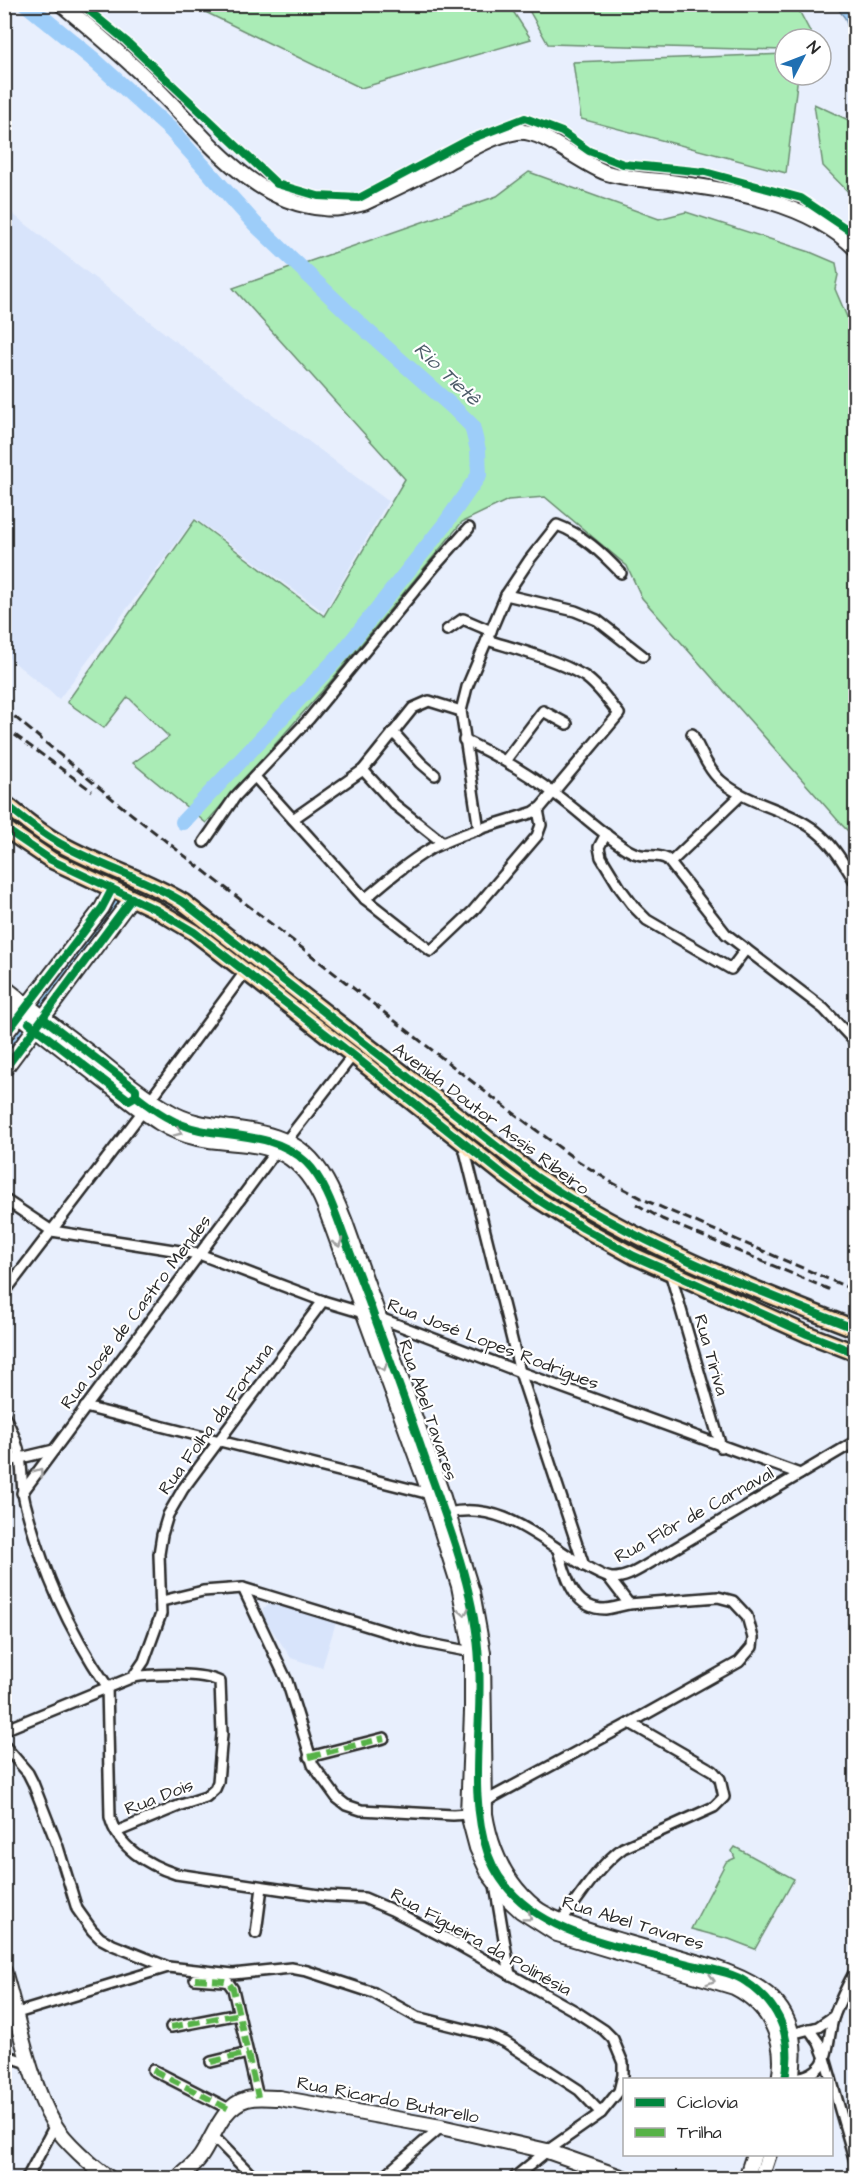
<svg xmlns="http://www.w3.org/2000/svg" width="860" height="2183" viewBox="0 0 860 2183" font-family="'Architects Daughter',sans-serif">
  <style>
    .built { fill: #d8e4fb }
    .green { fill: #aaecb6; stroke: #6a8c70; stroke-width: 1.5 }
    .water { fill: #9dcdf9; stroke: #6f8ca7; stroke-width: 1.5 }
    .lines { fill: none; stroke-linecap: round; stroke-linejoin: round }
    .river { stroke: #9dcdf9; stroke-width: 16 }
    .street-casing { stroke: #2b2b2b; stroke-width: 14 }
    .secondary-casing { stroke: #2b2b2b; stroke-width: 18 }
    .primary-casing { stroke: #2b2b2b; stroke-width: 20 }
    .street { stroke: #fff; stroke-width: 9 }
    .secondary { stroke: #fff; stroke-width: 14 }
    .primary { stroke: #fedbac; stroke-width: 15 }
    .rail { stroke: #2b2b2b; stroke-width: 3; stroke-dasharray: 9 4.5; stroke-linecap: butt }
    .quiet { stroke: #56b246; stroke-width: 6; stroke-dasharray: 12 6; stroke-linecap: butt }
    .cycleway-casing { stroke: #fff; stroke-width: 11 }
    .cycleway { stroke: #00873e; stroke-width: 8 }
    .oneway { stroke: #a0a0a0 }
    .labels { text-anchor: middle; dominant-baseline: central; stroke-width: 4.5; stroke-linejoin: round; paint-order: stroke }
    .street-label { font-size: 18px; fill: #2b2b2b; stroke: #fff }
    .water-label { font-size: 20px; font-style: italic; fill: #4d5c69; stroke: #fff }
  </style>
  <rect width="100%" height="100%" fill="#e8effd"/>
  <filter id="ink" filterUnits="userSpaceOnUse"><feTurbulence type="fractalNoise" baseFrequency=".0167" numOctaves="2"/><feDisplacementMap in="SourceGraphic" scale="12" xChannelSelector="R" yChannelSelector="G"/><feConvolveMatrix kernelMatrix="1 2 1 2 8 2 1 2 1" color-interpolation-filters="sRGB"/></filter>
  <g filter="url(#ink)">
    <!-- built -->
    <g class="built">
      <path d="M4,207l167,131 217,163 -64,111 -129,-94 -136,181 -54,-44z"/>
      <path d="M271,1603l65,19 -14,46 -31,-10 -27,-40 -1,-9z"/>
    </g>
    <!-- green -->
    <g class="green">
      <path d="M191,5h318l22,34 -170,49z"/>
      <path d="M526,5h270l18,34h-29v11l-237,-6z"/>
      <path d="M785,54v21h13l-12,98 -205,-54 -8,-57z"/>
      <path d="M814,104l41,19v76l-32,-33z"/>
      <path d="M529,172l130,47 27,-7 124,40 26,11 2,12 -3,14 21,49 -1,500 -13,-13 -200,-227 -15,-32 -82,-69 -37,3 -46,22 -132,160 -124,141 -73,-60 36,-26 -41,-40 -24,31 -37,-26 128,-182 129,96 81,-137 -172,-191 264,-92z"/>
      <path d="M735,1847l59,32 -39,70 -26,-10 -38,-10 35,-67 9,-4 -3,-7z"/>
    </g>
    <!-- water -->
    <path class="water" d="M835,5h20v44l-10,-31z"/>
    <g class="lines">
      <!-- river -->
      <g class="river">
        <path d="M26,4l67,55 78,71 84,94 110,105 90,80 17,17 6,24 1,25 -34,49 -102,128 -160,170"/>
        <path d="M4,1056l111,-148"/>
      </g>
      <!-- street casing -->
      <g class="street-casing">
        <g id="street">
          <path d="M506,595l69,16 22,9 46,36"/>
          <path d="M447,630l16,-11 28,12"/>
          <path d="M393,732l28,31 14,12"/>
          <path d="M692,734c8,15 16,36 29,47 28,24 67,28 95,50 18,14 28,33 40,52"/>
          <path d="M464,740c32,15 63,33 91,54 25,18 47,40 73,56 17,10 27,2 39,9l59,75 98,75 32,34"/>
          <path d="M505,761l38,-50 24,13"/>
          <path d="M363,770l31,34 49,39"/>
          <path d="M255,777l110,122 66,52 42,-40 64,-75 4,-11 -3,-15"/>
          <path d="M293,819l70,-49 50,-62 16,-7 32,10"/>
          <path d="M479,830l-18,-119 6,-24 39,-92 24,-36 27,-34c25,9 46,29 64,48"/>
          <path d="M606,834l-7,13 2,10 19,31 15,20 12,12 84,49 15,-20"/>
          <path d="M204,842l31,-45 74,-78 126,-153 34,-38"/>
          <path d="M671,862l70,-67"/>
          <path d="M365,899c21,-18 43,-37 67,-51 32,-16 68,-25 102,-36l7,-5 78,-93c-10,-12 -21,-29 -35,-38 -29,-17 -65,-26 -97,-36"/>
          <path d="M151,1099l94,-127"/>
          <path d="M287,1140l66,-85"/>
          <path d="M463,1143l57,229 64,194"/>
          <path d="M4,1199l48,32 147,23 124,47 57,17 140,54 280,102"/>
          <path d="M670,1272l51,175"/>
          <path d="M4,1293l139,-182"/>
          <path d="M85,1407l345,87"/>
          <path d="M4,1415c7,13 14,28 16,43 3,15 1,30 5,45 18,69 42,124 82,183"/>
          <path d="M4,1462l50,-12"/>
          <path d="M22,1493l254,-342"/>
          <path d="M448,1513c52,-12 89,24 130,49 9,5 22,14 33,16 12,1 24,-6 34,-12l211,-125"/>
          <path d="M558,1550c8,25 14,59 47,59 8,-1 16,-3 24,-5"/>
          <path d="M243,1588l44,93 26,84 24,33 9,7 15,5 92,5 15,-1 25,-17 137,-74 109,-61 13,-15 1,-9 -6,-22 -14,-15 -15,-4 -89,7 -20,-26"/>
          <path d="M162,1601l41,-10 40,-3 177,54 52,10"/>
          <path d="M107,1686l3,131c7,30 38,48 66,57l150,22 38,2 28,12 63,33 120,68 29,19 9,9 10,24v12l-4,16 -18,22 -54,38 -33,27"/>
          <path d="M4,1730l129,-53 11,-16 17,-47 -2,-60 3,-19 6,-20 15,-26 140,-188"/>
          <path d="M4,1745l24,28 5,10 25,64 19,62 15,21 8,8 13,7 55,22 65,7 58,-6 16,3 67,22 43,24 72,18 16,7 74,48 22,23"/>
          <path d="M309,1757l75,-19"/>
          <path d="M116,1832l65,-27 25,-8 9,-8 3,-7 4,-48 -2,-52c-17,-10 -67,-8 -87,-5"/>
          <path d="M495,1885l15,90"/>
          <path d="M561,1921c20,-25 36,-54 62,-73l91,-41 10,-10 -4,-18 -7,-8 -83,-48"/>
          <path d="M256,1933l6,-46"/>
          <path d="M195,1979l29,2 4,1 5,7 25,108"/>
          <path d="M17,2013l151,-46"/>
          <path d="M171,2027l68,-13"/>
          <path d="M809,2029l10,14 6,15 31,107"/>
          <path d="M787,2035l31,-8 16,-11"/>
          <path d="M4,2055l27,9"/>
          <path d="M211,2062l37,-9"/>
          <path d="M153,2070l76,39"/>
          <path d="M792,2078c11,-1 21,-3 29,-13 8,-10 8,-35 13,-49 6,-16 14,-32 22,-47"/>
          <path d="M213,2136l41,42"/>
          <path d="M27,2178l28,-53"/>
          <path d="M382,2178l59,-51"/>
        </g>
      </g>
      <!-- secondary casing -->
      <g class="secondary-casing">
        <g id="secondary">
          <path d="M61,4c33,27 66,55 96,85 48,47 94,114 167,119 13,2 27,-2 40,-5 28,-13 55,-26 82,-40 22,-12 45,-27 71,-31 27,-3 63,32 90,41 20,6 42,7 63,9 63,9 138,20 186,67"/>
          <path d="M4,987c31,25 63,49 95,73 22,18 45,37 70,51 19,12 40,14 62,17 72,9 88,28 114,94l97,272 30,98 11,61 2,161c6,37 21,70 51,94 12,9 27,14 41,19 34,12 70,21 105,31 67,19 125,38 109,122"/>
          <path d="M4,1003c34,27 67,53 101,79 18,14 36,29 55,41 64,40 127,-10 165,84l105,287 29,92 13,66v59l-4,103 9,34 12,26 19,25 13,12 36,23 177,53c36,18 53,54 45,93"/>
          <path d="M4,1036l98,-128 10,-19"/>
          <path d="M4,1070l128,-172"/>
          <path d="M4,1971c14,47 25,111 50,153 10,17 39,43 55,54"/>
          <path d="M178,2178c9,-7 17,-13 23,-22 13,-19 21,-50 46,-57 10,-3 21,-1 32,-1l162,29 106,24 77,27"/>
          <path d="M746,2178l8,-24"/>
          <path d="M761,2178l8,-24"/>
        </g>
      </g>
      <!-- primary casing -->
      <g class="primary-casing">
        <g id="primary">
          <path d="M4,803c18,14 36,30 57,41 39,22 83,34 122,58l352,274c99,67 210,110 321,153"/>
          <path d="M4,828l47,32 104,49 39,23 159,123 151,120 33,24 46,29 51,28 36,16 137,62 49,19"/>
        </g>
      </g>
      <!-- street -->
      <use href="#street" class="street"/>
      <!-- secondary -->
      <use href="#secondary" class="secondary"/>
      <!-- primary -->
      <use href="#primary" class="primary"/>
      <!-- rail -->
      <g class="rail">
        <path d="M4,708l116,97 368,289 87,65 36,23 38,20 207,89"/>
        <path d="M4,727l88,64"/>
        <path d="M636,1204l26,15 171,72"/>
      </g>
      <!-- quiet -->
      <g class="quiet">
        <path d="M309,1757l75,-19"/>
        <path d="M195,1979l29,2 4,1 5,7 25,108"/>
        <path d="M171,2027l68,-13"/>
        <path d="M211,2062l37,-9"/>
        <path d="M153,2070l76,39"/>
      </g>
      <!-- cycleway casing -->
      <g class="cycleway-casing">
        <g id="cycleway">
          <path d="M81,4l45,37 151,143 41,12 41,2 109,-58 57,-22 37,14 27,19 34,13 82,8 96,26 55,37"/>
          <path d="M4,803c18,14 36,30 57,41 39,22 83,34 122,58l352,274c99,67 210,110 321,153"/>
          <path d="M4,828l47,32 104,49 39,23 159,123 151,120 33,24 46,29 51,28 36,16 137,62 49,19"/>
          <path d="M43,1018l93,71v7c19,15 39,29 64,34 36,7 77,4 106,32 20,20 29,50 39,77 9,24 19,49 28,74 19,52 38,104 56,157 22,61 47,126 50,192 4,64 -12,130 9,192 29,80 130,91 201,110 18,5 41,7 57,18 36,24 47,57 39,98"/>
          <path d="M29,1023l100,77 7,-4"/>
          <path d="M4,1036l98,-128 10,-19"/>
          <path d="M4,1070l128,-172"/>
        </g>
      </g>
      <!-- cycleway -->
      <use href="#cycleway" class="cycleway"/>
    </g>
    <!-- one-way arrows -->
    <defs><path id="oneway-chevron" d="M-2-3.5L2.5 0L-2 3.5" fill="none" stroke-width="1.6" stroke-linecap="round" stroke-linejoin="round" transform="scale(1.5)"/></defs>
    <g class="oneway">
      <use href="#oneway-chevron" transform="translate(178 1132) rotate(23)"/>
      <use href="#oneway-chevron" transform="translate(338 1243) rotate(71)"/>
      <use href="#oneway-chevron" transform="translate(383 1367) rotate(70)"/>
      <use href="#oneway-chevron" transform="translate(39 1472) rotate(-55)"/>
      <use href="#oneway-chevron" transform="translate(464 1612) rotate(78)"/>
      <use href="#oneway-chevron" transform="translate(528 1917) rotate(37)"/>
      <use href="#oneway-chevron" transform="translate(711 1980) rotate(16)"/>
    </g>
  </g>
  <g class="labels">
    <!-- street labels -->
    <g class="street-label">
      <text transform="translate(491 1119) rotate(37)">Avenida Doutor Assis Ribeiro</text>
      <text transform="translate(136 1312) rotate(-53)">Rua José de Castro Mendes</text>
      <text transform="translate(493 1344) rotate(21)">Rua José Lopes Rodrigues</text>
      <text transform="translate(711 1355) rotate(74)">Rua Tiriva</text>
      <text transform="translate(428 1410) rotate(71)">Rua Abel Tavares</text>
      <text transform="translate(216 1419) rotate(-54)">Rua Folha da Fortuna</text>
      <text transform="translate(694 1515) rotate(-29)">Rua Flôr de Carnaval</text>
      <text transform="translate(159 1797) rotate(-21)">Rua Dois</text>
      <text transform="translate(633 1923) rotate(17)">Rua Abel Tavares</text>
      <text transform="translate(481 1942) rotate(29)">Rua Figueira da Polinésia</text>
      <text transform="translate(388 2100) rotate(11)">Rua Ricardo Butarello</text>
    </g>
    <!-- water labels -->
    <g class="water-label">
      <text transform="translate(447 374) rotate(43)">Rio Tietê</text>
    </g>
  </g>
  <!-- margin -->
  <rect width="860" height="2183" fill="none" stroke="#fff" stroke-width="24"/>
  <rect x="12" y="12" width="836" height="2159" fill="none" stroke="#2b2b2b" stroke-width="2" filter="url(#ink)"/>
  <!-- legend -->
  <rect x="623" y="2078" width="210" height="78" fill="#ffffff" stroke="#aaaaaa" stroke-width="1.5"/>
  <rect x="635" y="2098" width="30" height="9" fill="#00873e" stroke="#aaaaaa" stroke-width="1.5"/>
  <text x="677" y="2108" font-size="18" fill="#2b2b2b">Ciclovia</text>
  <rect x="635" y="2128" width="30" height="9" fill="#56b246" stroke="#aaaaaa" stroke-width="1.5"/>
  <text x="677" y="2138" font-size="18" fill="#2b2b2b">Trilha</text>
  <!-- north arrow -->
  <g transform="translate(803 57) rotate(48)"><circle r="28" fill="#ffffff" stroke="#aaaaaa" stroke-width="1.5"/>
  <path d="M0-4.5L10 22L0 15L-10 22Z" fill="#1f6fb2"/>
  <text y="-9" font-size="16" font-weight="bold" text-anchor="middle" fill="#2b2b2b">N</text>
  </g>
</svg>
